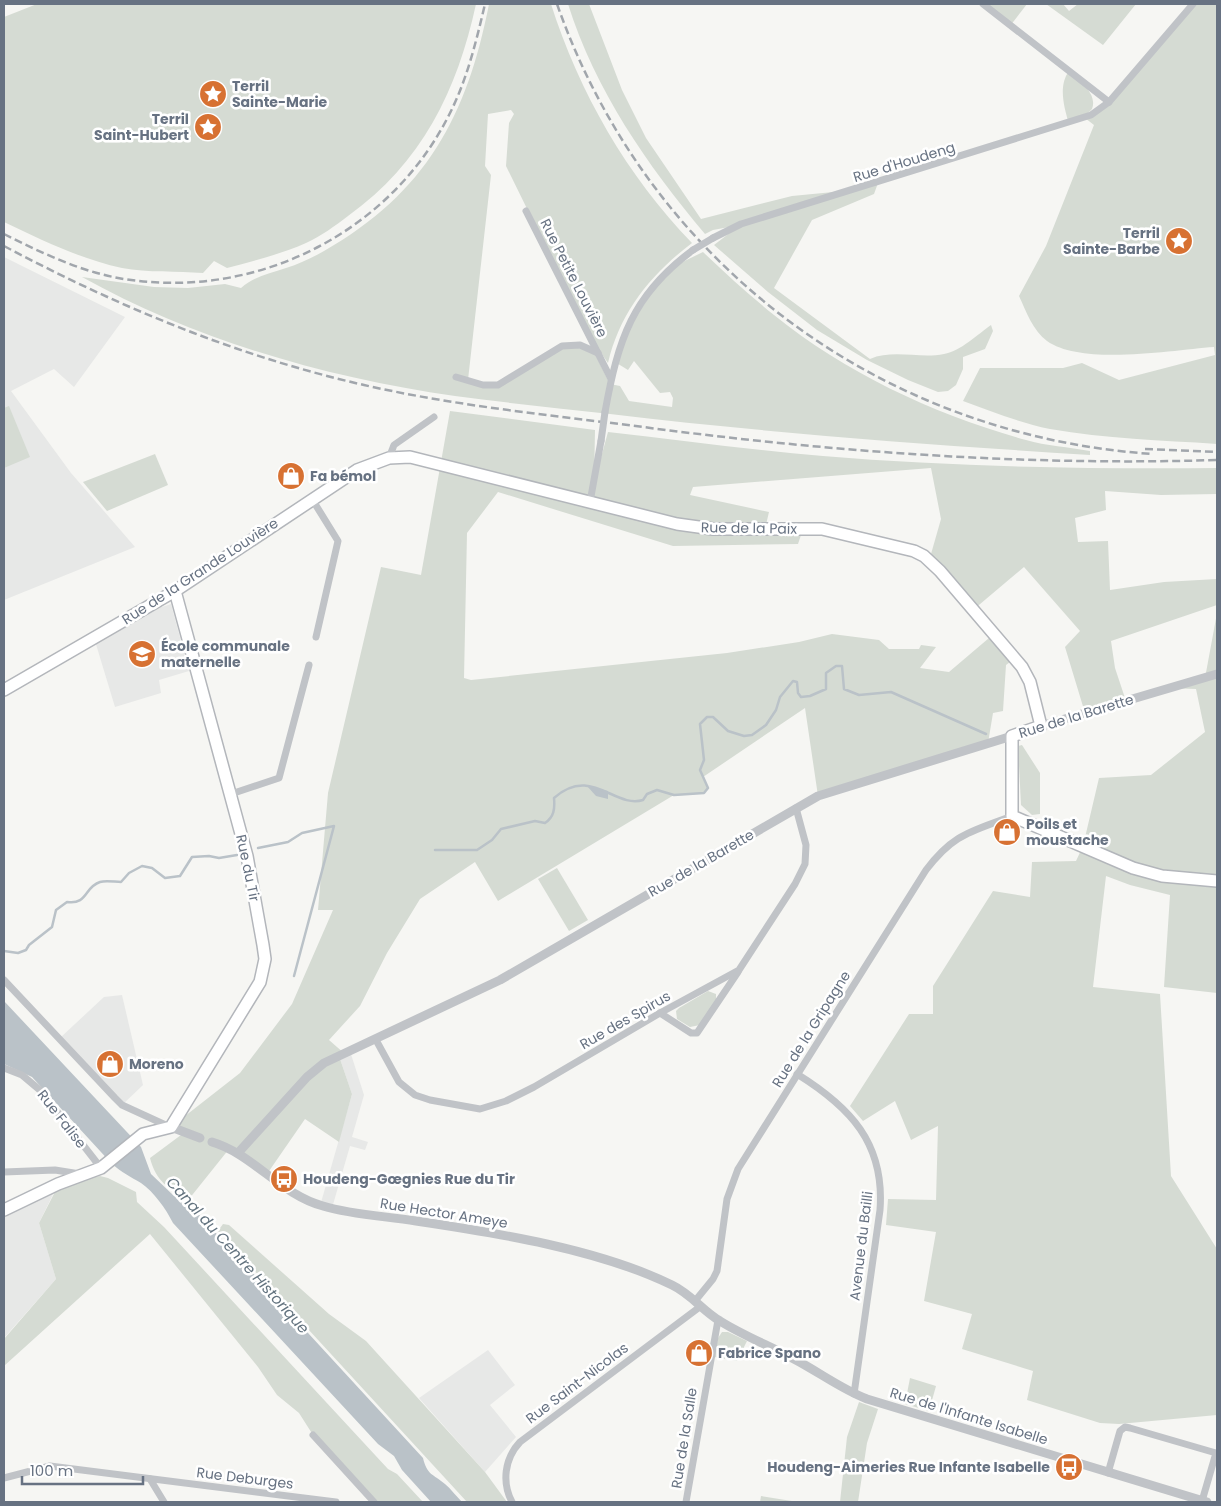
<svg xmlns="http://www.w3.org/2000/svg" width="1221" height="1506" viewBox="0 0 1221 1506" font-family="Poppins,sans-serif">
  <style>
    .built { fill: #e7e8e7 }
    .green { fill: #d5dbd3 }
    .water { fill: #bac2c8 }
    .lines { fill: none; stroke-linecap: round; stroke-linejoin: round }
    .stream { stroke: #bac2c8; stroke-width: 2.5 }
    .primary-casing { stroke: #b3b6bb; stroke-width: 14 }
    .minor { stroke: #c0c3c7; stroke-width: 7 }
    .tertiary { stroke: #c0c3c7; stroke-width: 9 }
    .primary { stroke: #fff; stroke-width: 11 }
    .rail { stroke: #a1a6ac; stroke-width: 2.5; stroke-dasharray: 8 4; stroke-linecap: butt }
    .minor-bridge { stroke: #c0c3c7; stroke-width: 7 }
    .labels { text-anchor: middle; dominant-baseline: central; stroke-width: 5; stroke-linejoin: round; paint-order: stroke }
    .poi-label { font-size: 14px; font-weight: bold; fill: #677282; stroke: #fff; text-anchor: start }
    .street-label { font-size: 14px; fill: #677282; stroke: #fff }
    .water-label { font-size: 15px; font-style: italic; fill: #63737f; stroke: #fff }
  </style>
  <rect width="100%" height="100%" fill="#f6f6f3"/>
  <!-- built -->
  <g class="built">
    <path d="M4,257l121,60 -51,70 -20,-18 -43,22 60,82 64,74 -131,53z"/>
    <path d="M162,603v4l9,-3 18,67 -30,9 2,13 -46,14 -20,-66z"/>
    <path d="M122,995l21,90 -21,20 -62,-67 44,-41z"/>
    <path d="M350,1051l14,44 -12,42 16,5 -3,8 -15,-4 -18,62 -12,-2 32,-112 -13,-38z"/>
    <path d="M58,1184l-19,39 17,56 -52,59v-128z"/>
    <path d="M488,1350l27,35 -25,20 26,32 -31,35 -66,-74z"/>
  </g>
  <!-- green -->
  <g class="green">
    <path d="M37,4h439c-19,87 -54,159 -128,212 -13,10 -27,20 -42,27 -25,11 -52,18 -79,25l-13,-7 -11,12c-26,-2 -55,0 -81,-5 -42,-9 -80,-28 -118,-46v-205z"/>
    <path d="M489,4h62c28,88 76,172 141,239 -41,31 -72,69 -84,120l-18,-26 -84,-171 3,-43 5,-9 -3,-4 -23,4 -3,52 6,9 -23,205 22,6 72,-40 31,4 17,34 10,2 9,15 43,6 1,-9 -3,-6 -10,1 -26,-32 -6,9 -13,-8 9,-28 44,-65 35,-17c23,22 46,43 71,63 73,59 162,100 252,125 20,6 43,7 64,11v4c-161,-10 -321,-22 -480,-41 -52,-6 -104,-11 -155,-18 -128,-18 -260,-56 -373,-119l72,10 34,1 37,-4 16,4c13,-12 28,-14 45,-20 13,-4 26,-10 38,-17 102,-58 143,-135 165,-247z"/>
    <path d="M568,4h21l33,86 24,48 55,81 91,-23 62,-6 24,-7 -4,11 -62,26 -38,68 96,71c23,-10 50,0 74,-5 17,-3 34,-20 47,-29l2,6 -8,18 -22,8v12l-7,16 -8,6 -10,1 -30,-12 -41,-20 -50,-30 -49,-38 -54,-47 26,-20 -27,5 -8,4c-58,-69 -110,-144 -137,-230z"/>
    <path d="M983,4h44l-17,22z"/>
    <path d="M1046,4h17l6,7 9,-7h58l-33,41z"/>
    <path d="M1193,4h24v440c-56,-4 -111,-5 -167,-15 -30,-6 -59,-18 -87,-28l17,-33h83l19,-5 37,17 96,-25 -1,-8c-42,3 -132,19 -167,-6 -14,-10 -21,-30 -28,-45l27,-50 48,-121 -9,-7 -16,6c-5,-17 -11,-38 0,-53 10,10 29,22 23,38l-7,7 12,-4z"/>
    <path d="M9,406l21,51 -26,11v-60z"/>
    <path d="M450,411l145,19 -1,53 14,-51c72,8 143,18 215,24 131,11 263,13 394,12v26l-56,1 -56,-4 1,19 -31,8 3,24 30,-1 2,49 54,-8 53,-3v26l-106,36 4,27 11,33 -41,12 -20,-66 15,-16 -56,-64 -51,43 -44,-49 12,-42 -10,-51 -238,19 -3,8 79,17 -4,17h38l-5,15 -125,2 -175,-54 -31,41 -3,145 7,2 256,-27 72,-11 33,-8 47,6 10,9h30l2,-4 15,2 -16,21 29,4 40,-34 21,24 -4,3 -3,46 -10,2 -5,30 -170,53 -13,-88 -102,69 5,11 -4,5 -30,2 -176,106 -23,-39 -55,37 -33,54 -27,53 -31,34 16,14 -6,2 13,38 -13,48 -34,-23 -38,55 -38,-25 -40,50c-21,-10 -33,-18 -39,-41l31,-23 -10,-8 69,-54 52,-69 41,-94h-15l10,-117 53,-226 40,8z"/>
    <path d="M155,454l13,31 -61,26 -24,-29z"/>
    <path d="M1217,613v380l-53,-6 6,-92 -40,-10 -24,-9 -13,111 67,7 11,182 46,73v166l-98,9 -19,-1 -73,-23 6,-29 -71,-22 10,-35 -48,-13 12,-69 -50,-7 2,-26 48,1 2,-74 -27,14 -16,-39 -32,20 -13,-15 59,-92h24v-28l60,-95 37,6 2,-35 44,-1 7,-15 16,-68 52,-3 54,-43 -9,-43 -27,-1 36,-10z"/>
    <path d="M1022,745l18,28v41l-8,1 -11,-10 -3,-59z"/>
    <path d="M557,868l31,52 -19,11 -31,-52z"/>
    <path d="M708,991l8,3v6l-16,25 -10,2 -13,-8 -1,-8 3,-3z"/>
    <path d="M100,1176l8,2 28,14 1,10 27,25 224,242 9,5 26,28h-50l-60,-67 -14,-22 -22,-18 -19,-28 -108,-133 -146,132v-27l52,-60 -17,-56 20,-39z"/>
    <path d="M223,1224l6,1 100,89 37,27 119,131 22,30h-40l-249,-271z"/>
    <path d="M722,1332h6l19,9 -10,20 -23,-4 4,-19z"/>
    <path d="M910,1378l26,8 -7,25 -24,-7z"/>
    <path d="M859,1402l19,7 -11,34 -9,59h-18l7,-65z"/>
    <path d="M761,1496l37,6h-38z"/>
  </g>
  <!-- water -->
  <g class="water">
    <path d="M587,786l21,5v8l-12,-3z"/>
    <path d="M4,1001l137,146 10,27 22,21 19,12 231,251c4,17 10,16 22,26 6,5 11,12 17,18h-31l-29,-32 -8,-14 -16,-12 -205,-221c-7,-14 -19,-31 -32,-40 -10,-6 -20,-11 -29,-19l-80,-87 -28,-13z"/>
  </g>
  <g class="lines">
    <!-- stream -->
    <g class="stream">
      <path d="M258,848l30,-6 14,-9 32,-7 -40,150"/>
      <path d="M435,850h42l15,-10 9,-11 34,-8 10,2c9,-6 10,-14 9,-25 37,-33 61,11 89,2l4,-6 10,-4 17,5 30,-2 4,-5 -8,-18 4,-10 -4,-36 7,-7h6l15,14 16,5 8,-1 14,-10 10,-15 4,-13 13,-16 4,1 1,11 3,4 9,-1 16,-7v-16l10,-7h6l2,23 15,6 32,-3 95,42"/>
      <path d="M4,951l14,2 8,-3 3,-5 23,-18 4,-17 11,-8c21,3 17,-15 33,-20 6,-2 15,0 21,0l8,-9 13,-7 10,2 13,10 15,-2 12,-19 17,-1 10,2 18,-3"/>
    </g>
    <!-- primary casing -->
    <g class="primary-casing">
      <g id="primary">
        <path d="M4,690l171,-99 182,-121 32,-12 21,-1 267,67 36,5h109l92,22 10,5 16,15 82,96 8,15 11,44 -29,10v80l121,52 29,8 55,5"/>
        <path d="M4,1210l54,-26 43,-16 42,-34 28,-7 89,-145 5,-23 -2,-14 -16,-89 -72,-265"/>
      </g>
    </g>
    <!-- minor -->
    <g class="minor">
      <path d="M983,4l126,98"/>
      <path d="M526,211l85,168"/>
      <path d="M713,238l28,-14 350,-109 18,-13 84,-98"/>
      <path d="M456,377l27,8h15l64,-39 18,-1 18,8"/>
      <path d="M605,412c13,-72 27,-117 88,-162"/>
      <path d="M389,458l5,-13 40,-28"/>
      <path d="M312,499l26,42 -22,96"/>
      <path d="M590,502l11,-61"/>
      <path d="M231,794l48,-16 30,-113"/>
      <path d="M4,980l111,118 7,7 48,22"/>
      <path d="M660,1013l31,20h6l41,-61"/>
      <path d="M376,1040l23,42 16,13 15,5 50,9 26,-8 28,-14 126,-74 79,-43 56,-86 10,-20 1,-19 -10,-37"/>
      <path d="M4,1068l18,7 19,16 60,77"/>
      <path d="M797,1074c53,33 88,69 83,136l-26,184"/>
      <path d="M4,1172l51,-2 25,4"/>
      <path d="M695,1301l18,-22 4,-8 10,-72 11,-30 188,-299c28,-37 45,-38 86,-54"/>
      <path d="M313,1435l61,67"/>
      <path d="M1108,1473l12,-42 5,-4 5,1 86,25 -14,48"/>
      <path d="M4,1478l46,-12 286,36"/>
      <path d="M150,1479l14,23"/>
      <path d="M512,1502c-10,-19 -8,-43 8,-60l181,-136"/>
      <path d="M686,1502l32,-182"/>
    </g>
    <!-- tertiary -->
    <g class="tertiary">
      <path d="M1041,726l176,-52"/>
      <path d="M171,1127l29,11"/>
      <path d="M212,1142c41,12 69,53 111,64 30,9 62,10 93,15 81,12 182,28 256,64 19,9 31,26 48,36 24,15 50,25 74,38 25,13 47,30 73,40l340,103"/>
      <path d="M238,1153l69,-76 17,-14 176,-83 318,-184 194,-60"/>
    </g>
    <!-- primary -->
    <use href="#primary" class="primary"/>
    <!-- rail -->
    <g class="rail">
      <path d="M557,4c91,259 322,431 595,450"/>
      <path d="M4,234c38,19 77,38 120,45 131,21 265,-45 325,-164 18,-35 27,-73 36,-111"/>
      <path d="M4,246c115,61 233,110 360,139 92,21 186,30 279,42 189,25 383,39 574,33"/>
      <path d="M1145,449l72,3"/>
    </g>
    <!-- minor-bridge -->
    <g class="minor-bridge">
      <path d="M693,250l20,-12"/>
      <path d="M601,441l4,-29"/>
    </g>
  </g>
  <!-- icons -->
  <defs>
    <g id="sight-disc" transform="scale(1.4375)"><circle r="9.5" fill="#d77132" stroke="#fff"/><path d="M0-6L1.8-2.2L6-1.7L2.9 1.2L3.7 5.4L0 3.3L-3.7 5.4L-2.9 1.2L-6-1.7L-1.8-2.2Z" fill="#fff"/></g>
    <g id="shop-disc" transform="scale(1.4375)"><circle r="9.5" fill="#d77132" stroke="#fff"/><path d="M-5-2.5h2.3a2.7 3.5 0 0 1 5.4 0H5L5.5 6h-11ZM-1.5-2.5h3a1.5 2.3 0 0 0-3 0Z" fill="#fff"/></g>
    <g id="school-disc" transform="scale(1.4375)"><circle r="9.5" fill="#d77132" stroke="#fff"/><path d="M0-5L7-2L0 1L-7-2ZM-4 1L0 2.5L4 1V4Q0 6-4 4Z" fill="#fff"/></g>
    <g id="bus-disc" transform="scale(1.4375)"><circle r="9.5" fill="#d77132" stroke="#fff"/><path d="M-5-6H5V4H4V6H2V4H-2V6H-4V4H-5ZM-3.5-4V0h7V-4ZM-3.5 1.2v1.5H-2V1.2ZM2 1.2v1.5H3.5V1.2Z" fill="#fff"/></g>
  </defs>
  <g fill-rule="evenodd">
    <use href="#sight-disc" x="213" y="94"/>
    <use href="#sight-disc" x="208" y="127"/>
    <use href="#sight-disc" x="1179" y="241"/>
    <use href="#shop-disc" x="291" y="476"/>
    <use href="#school-disc" x="142" y="654"/>
    <use href="#shop-disc" x="1007" y="832"/>
    <use href="#shop-disc" x="110" y="1064"/>
    <use href="#bus-disc" x="284" y="1179"/>
    <use href="#shop-disc" x="699" y="1353"/>
    <use href="#bus-disc" x="1069" y="1467"/>
  </g>
  <g class="labels">
    <!-- poi labels -->
    <g class="poi-label">
      <text x="232" y="86">Terril<tspan x="232" dy="16">Sainte-Marie</tspan></text>
      <text x="189" y="119" text-anchor="end">Terril<tspan x="189" dy="16">Saint-Hubert</tspan></text>
      <text x="1160" y="233" text-anchor="end">Terril<tspan x="1160" dy="16">Sainte-Barbe</tspan></text>
      <text x="310" y="476">Fa bémol</text>
      <text x="161" y="646">École communale<tspan x="161" dy="16">maternelle</tspan></text>
      <text x="1026" y="824">Poils et<tspan x="1026" dy="16">moustache</tspan></text>
      <text x="129" y="1064">Moreno</text>
      <text x="303" y="1179">Houdeng-Gœgnies Rue du Tir</text>
      <text x="718" y="1353">Fabrice Spano</text>
      <text x="1050" y="1467" text-anchor="end">Houdeng-Aimeries Rue Infante Isabelle</text>
    </g>
    <!-- street labels -->
    <g class="street-label">
      <text transform="translate(904 162) rotate(-17)">Rue d'Houdeng</text>
      <text transform="translate(574 278) rotate(63)">Rue Petite Louvière</text>
      <text transform="translate(749 528) rotate(1)">Rue de la Paix</text>
      <text transform="translate(200 571) rotate(-33)">Rue de la Grande Louvière</text>
      <text transform="translate(1076 716) rotate(-17)">Rue de la Barette</text>
      <text transform="translate(701 863) rotate(-30)">Rue de la Barette</text>
      <text transform="translate(248 868) rotate(78)">Rue du Tir</text>
      <text transform="translate(625 1020) rotate(-30)">Rue des Spirus</text>
      <text transform="translate(811 1029) rotate(-58)">Rue de la Gripagne</text>
      <text transform="translate(62 1119) rotate(52)">Rue Falise</text>
      <text transform="translate(444 1213) rotate(9)">Rue Hector Ameye</text>
      <text transform="translate(861 1246) rotate(-83)">Avenue du Bailli</text>
      <text transform="translate(577 1383) rotate(-37)">Rue Saint-Nicolas</text>
      <text transform="translate(969 1416) rotate(17)">Rue de l'Infante Isabelle</text>
      <text transform="translate(684 1438) rotate(-81)">Rue de la Salle</text>
      <text transform="translate(245 1478) rotate(7)">Rue Deburges</text>
    </g>
    <!-- water labels -->
    <g class="water-label">
      <text transform="translate(238 1255) rotate(48)">Canal du Centre Historique</text>
    </g>
  </g>
  <!-- border -->
  <rect width="1221" height="1506" fill="none" stroke="#677282" stroke-width="10"/>
  <!-- scale -->
  <path d="M22 1476v8h121v-8" fill="none" stroke="#677282" stroke-width="2.5"/>
  <text x="30" y="1476" font-size="15" fill="#677282" stroke="#ffffff" stroke-width="4" paint-order="stroke">100 m</text>
</svg>
